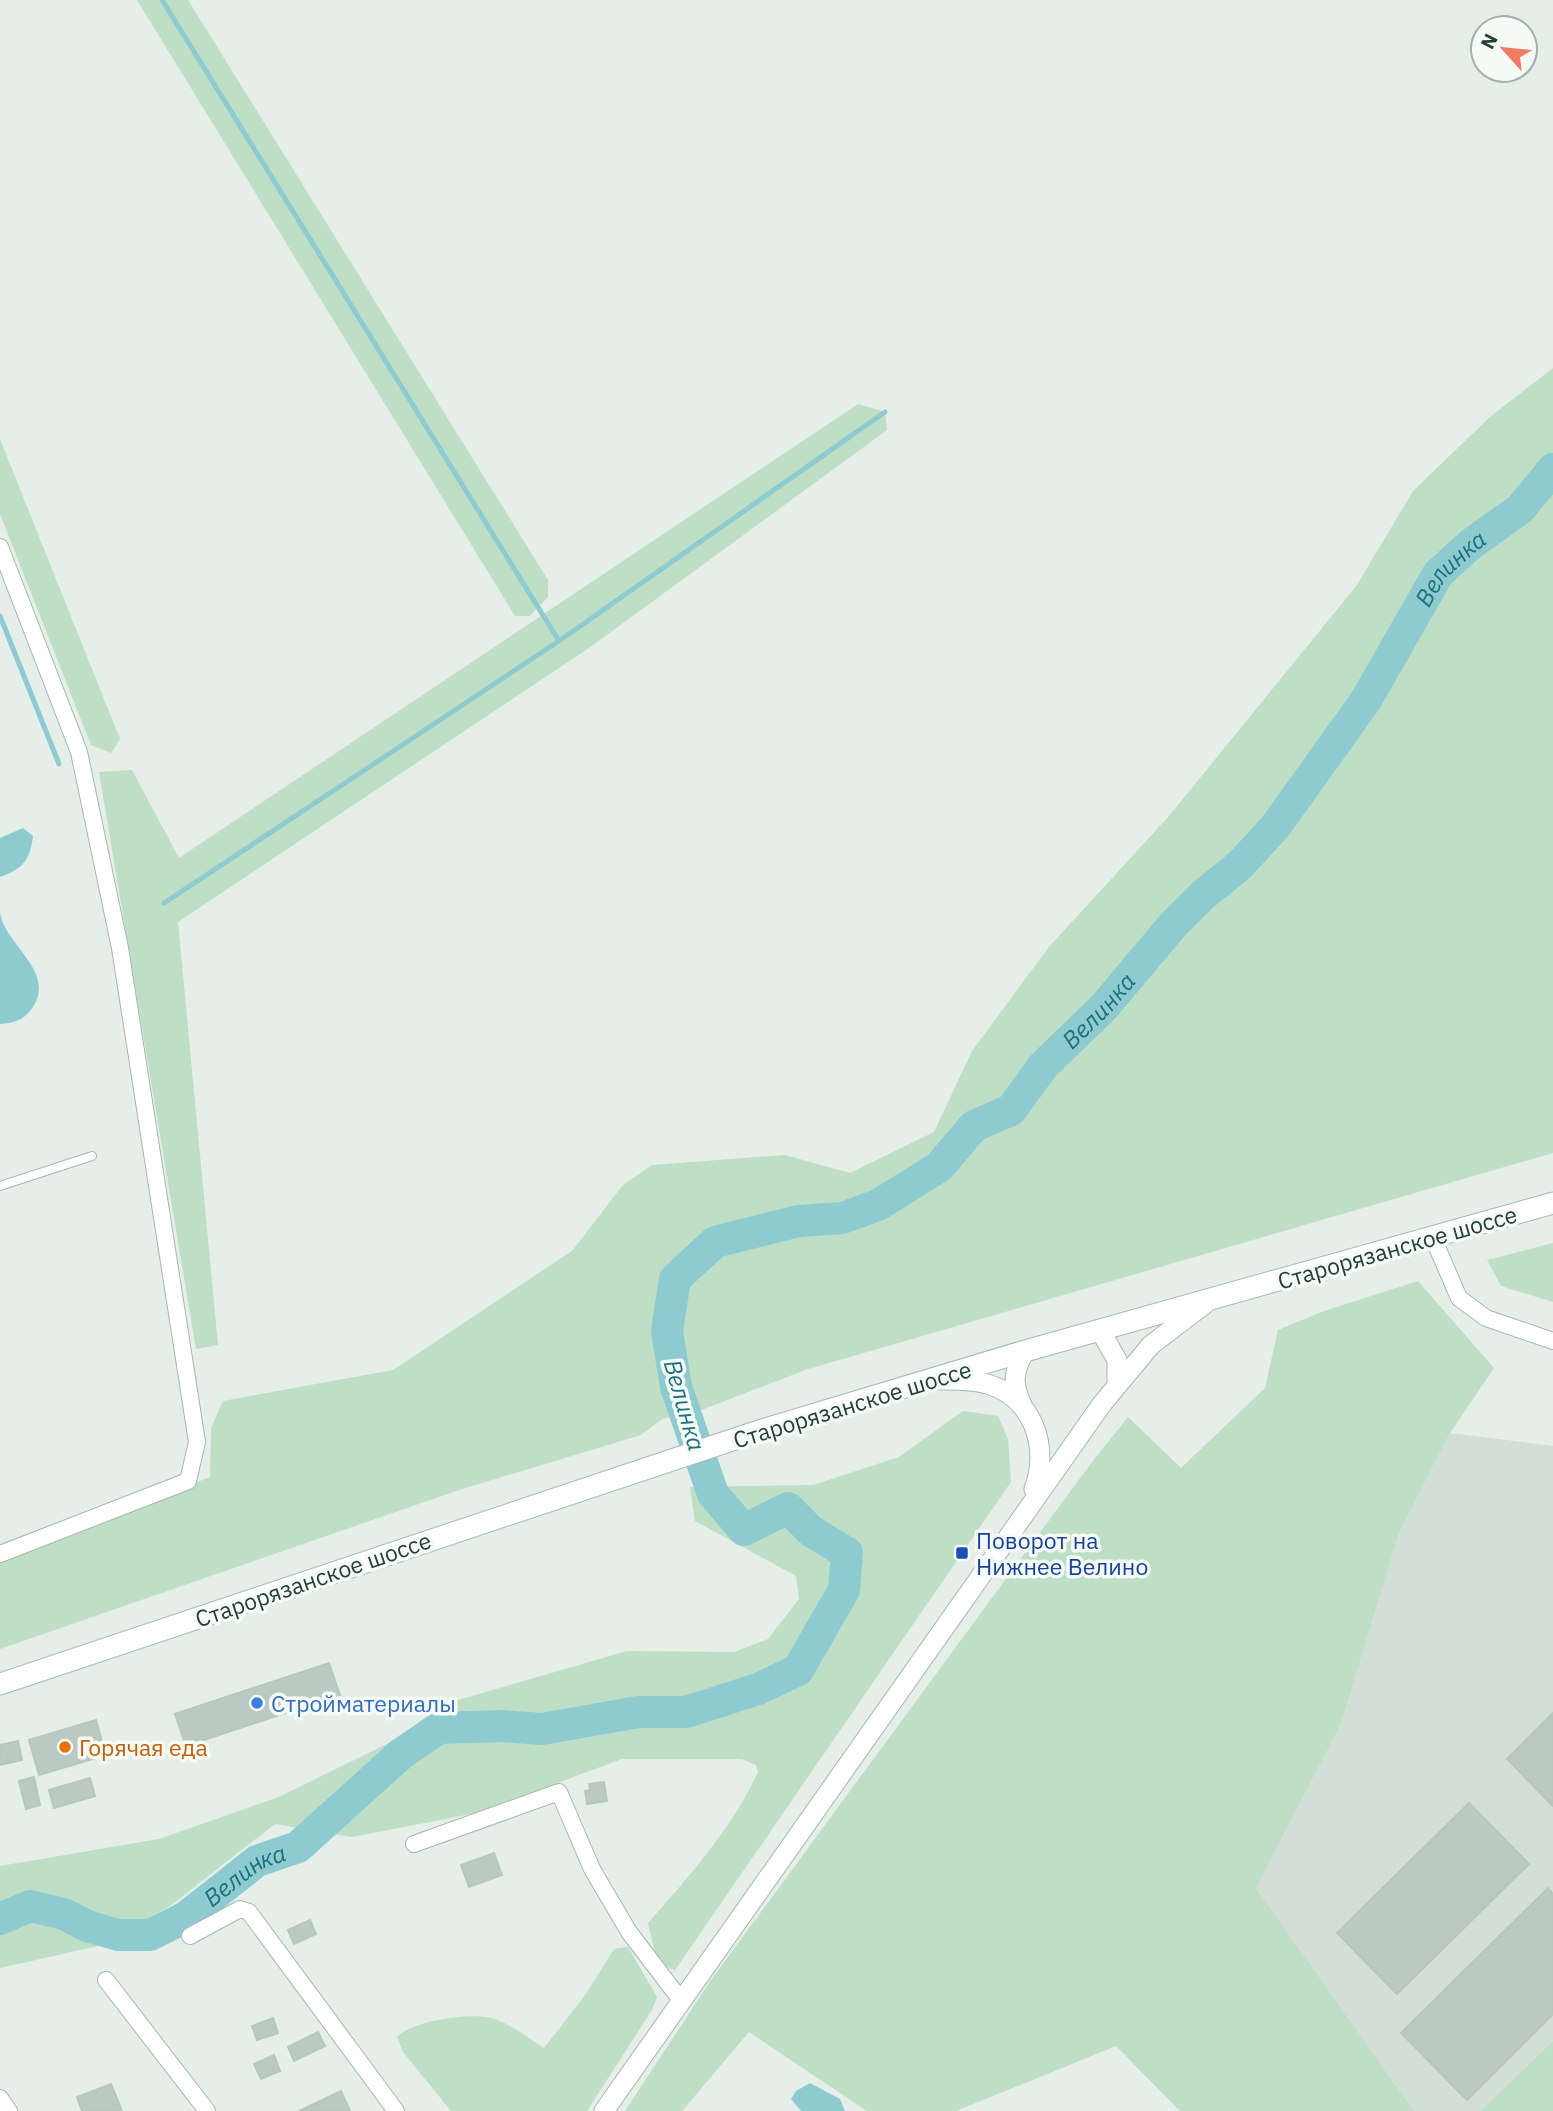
<svg xmlns="http://www.w3.org/2000/svg" width="1553" height="2111" viewBox="0 0 1553 2111" font-family="'IBM Plex Sans',sans-serif">
  <style>
    .built { fill: #d3ded8 }
    .green { fill: #bedec5 }
    .water { fill: #8ecbd1 }
    .lines { fill: none; stroke-linecap: round; stroke-linejoin: round }
    .stream { stroke: #8ecbd1; stroke-width: 5 }
    .river { stroke: #8ecbd1; stroke-width: 32 }
    .building { fill: #bac9c2; stroke: #b7c7c0; stroke-width: 2 }
    .service-casing { stroke: #a7b6b0; stroke-width: 10 }
    .minor-casing { stroke: #a7b6b0; stroke-width: 18 }
    .tertiary-casing { stroke: #a7b6b0; stroke-width: 21 }
    .secondary-casing { stroke: #a3b9b0; stroke-width: 23 }
    .service { stroke: #fff; stroke-width: 8 }
    .minor { stroke: #fff; stroke-width: 16 }
    .tertiary { stroke: #fff; stroke-width: 19 }
    .secondary { stroke: #fff; stroke-width: 21 }
    .transit-dot { fill: #1a4fb4; stroke: #f5faf7; stroke-width: 2.5 }
    .shop-dot { fill: #3f7fe0; stroke: #f5faf7; stroke-width: 2.5 }
    .food-dot { fill: #e8710a; stroke: #f5faf7; stroke-width: 2.5 }
    .labels { text-anchor: middle; dominant-baseline: central; stroke-width: 7; stroke-linejoin: round; paint-order: stroke }
    .street-label { font-size: 23px; fill: #244037; stroke: #f5faf7 }
    .transit-label { font-size: 23px; fill: #164399; stroke: #f5faf7; text-anchor: start }
    .shop-label { font-size: 23px; fill: #366cbe; stroke: #f5faf7; text-anchor: start }
    .food-label { font-size: 23px; fill: #c56008; stroke: #f5faf7; text-anchor: start }
    .water-label { font-size: 24px; font-style: italic; fill: #1e717b; stroke: #f5faf7 }
  </style>
  <rect width="100%" height="100%" fill="#e5eee9"/>
  <!-- built -->
  <path class="built" d="M1450,1433l103,13v595l-73,70h-66l-158,-223 85,-164 58,-191z"/>
  <!-- green -->
  <g class="green">
    <path d="M137,0h51l360,580v17l-18,19h-15z"/>
    <path d="M1553,368v785l-748,217 -106,41 -37,8 -21,16 -182,55 -459,159v-88l210,-84 1,-49 12,-27 170,-31 179,-119 51,-66 29,-20 133,-10 65,18 84,-41 38,-81 77,-104 120,-131 188,-231 56,-94 78,-75z"/>
    <path d="M858,404l27,8 2,18 -298,218 -411,274 40,423 -22,4 -97,-577 33,-2 47,88z"/>
    <path d="M0,439l120,300 -9,14 -20,-8 -91,-231z"/>
    <path d="M1553,1243v59l-52,-16 -14,-26z"/>
    <path d="M1418,1281l76,87 -44,65 -51,100 -58,191 -85,164 158,223h-234l-64,-65 -160,65h-89l-118,-79 -67,79h-57l86,-131 378,-514 39,-49 53,51 84,-80 13,-58 46,-19z"/>
    <path d="M963,1411l35,5 10,23 3,43 -336,488 -10,-3 -10,-15 -7,-29c40,-45 85,-96 110,-151l-2,-7 -14,-6h-120l-146,54 -124,24 -77,-13 -105,82 -72,40 -98,22v-102l159,-27 120,-42 122,-60 43,-33 183,-53 107,1 34,-13 31,-40 -3,-23 -101,-55 -5,-34 123,-2 86,-28z"/>
    <path d="M628,1947l29,50 -5,13 -65,101h-136l-48,-59 -6,-15c14,-16 73,-25 94,-19 19,5 37,20 53,30l42,-54 28,-45z"/>
    <path d="M1553,2041v70h-73z"/>
  </g>
  <!-- water -->
  <g class="water">
    <path d="M23,828l10,8c-3,24 -10,33 -33,41v-39z"/>
    <path d="M0,913c5,32 56,58 33,94 -9,13 -18,16 -33,17z"/>
    <path d="M810,2083l30,16 5,12h-44l-10,-12 5,-8z"/>
  </g>
  <g class="lines">
    <!-- stream -->
    <g class="stream">
      <path d="M162,0l397,641"/>
      <path d="M0,616l59,148"/>
      <path d="M164,903l395,-262 326,-229"/>
    </g>
    <!-- river -->
    <path class="river" id="s1" d="M0,1919l30,-13 34,8 23,12 31,9h32l36,-18 71,-56 41,-14 103,-93 38,-26 63,-2 40,3 96,-17h48l72,-23 40,-19 46,-80 3,-37 -36,-22 -23,-23 -44,22 -31,-36 -37,-107 -9,-56 8,-52 40,-37 84,-21 43,-3 36,-13 61,-38 35,-41 37,-16 32,-44 61,-59 68,-81 31,-31 36,-29 36,-39 91,-127 72,-126 33,-30 49,-35 33,-40"/>
  </g>
  <!-- building -->
  <g class="building">
    <path d="M329,1663l11,32 -154,51 -11,-32z"/>
    <path d="M1553,1713v93l-46,-47z"/>
    <path d="M96,1720l10,35 -67,20 -10,-35z"/>
    <path d="M18,1741l4,19 -22,5v-20z"/>
    <path d="M34,1777l6,28 -14,4 -7,-28z"/>
    <path d="M90,1778l5,18 -41,12 -5,-18z"/>
    <path d="M604,1782l3,19 -20,3 -2,-13 5,-1 -1,-6z"/>
    <path d="M1469,1803l60,61 -132,130 -60,-61z"/>
    <path d="M494,1853l8,22 -33,12 -8,-22z"/>
    <path d="M1548,1888l5,6v120l-86,86 -66,-67z"/>
    <path d="M310,1920l6,14 -22,10 -6,-14z"/>
    <path d="M273,2018l5,15 -21,7 -5,-14z"/>
    <path d="M318,2032l7,14 -31,15 -6,-14z"/>
    <path d="M274,2055l6,16 -19,8 -7,-15z"/>
    <path d="M111,2084l11,27h-40l-5,-14z"/>
    <path d="M341,2091l9,20h-51z"/>
  </g>
  <g class="lines">
    <!-- service casing -->
    <g class="service-casing">
      <path id="service" d="M0,1186l92,-30"/>
    </g>
    <!-- minor casing -->
    <g class="minor-casing">
      <g id="minor">
        <path d="M0,547l79,205 41,196 77,494 -9,39 -188,73"/>
        <path d="M1433,1238l26,60 27,20 67,23"/>
        <path d="M414,1844l145,-52 33,77 37,63 51,67"/>
        <path d="M190,1936l50,-27 9,3 147,199"/>
        <path d="M106,1980l101,131"/>
        <path d="M0,2098l9,13"/>
      </g>
    </g>
    <!-- tertiary casing -->
    <g class="tertiary-casing">
      <g id="tertiary">
        <path d="M1100,1330l17,30v25"/>
        <path d="M938,1380c16,0 33,-1 49,4 46,13 63,63 47,105"/>
        <path d="M1022,1405c-10,-21 -9,-34 3,-54"/>
        <path d="M604,2111l498,-707 49,-59 54,-41"/>
      </g>
    </g>
    <!-- secondary casing -->
    <g class="secondary-casing">
      <path id="secondary" d="M0,1684l762,-254 263,-79 528,-148"/>
    </g>
    <!-- service -->
    <use href="#service" class="service"/>
    <!-- minor -->
    <use href="#minor" class="minor"/>
    <!-- tertiary -->
    <use href="#tertiary" class="tertiary"/>
    <!-- secondary -->
    <use href="#secondary" class="secondary"/>
  </g>
  <!-- markers -->
  <rect class="transit-dot" x="955" y="1546" width="14" height="14" rx="3.5"/>
  <circle class="shop-dot" cx="257" cy="1703" r="7"/>
  <circle class="food-dot" cx="65" cy="1747" r="7"/>
  <g class="labels">
    <!-- street labels -->
    <g class="street-label">
      <text transform="translate(1397 1247) rotate(-16)">Старорязанское шоссе</text>
      <text transform="translate(852 1404) rotate(-17)">Старорязанское шоссе</text>
      <text transform="translate(313 1579) rotate(-19)">Старорязанское шоссе</text>
    </g>
    <!-- transit labels -->
    <g class="transit-label">
      <text x="976" y="1540">Поворот на<tspan x="976" dy="26">Нижнее Велино</tspan></text>
    </g>
    <!-- shop labels -->
    <g class="shop-label">
      <text x="271" y="1703">Стройматериалы</text>
    </g>
    <!-- food labels -->
    <g class="food-label">
      <text x="79" y="1747">Горячая еда</text>
    </g>
    <!-- water labels -->
    <g class="water-label">
      <text stroke="none"><textPath href="#s1" startOffset="2499">Велинка</textPath></text>
      <text stroke="none"><textPath href="#s1" startOffset="1930">Велинка</textPath></text>
      <text transform="translate(685 1405) rotate(74)">Велинка</text>
      <text stroke="none"><textPath href="#s1" startOffset="271">Велинка</textPath></text>
    </g>
  </g>
  <!-- north arrow -->
  <g transform="translate(1504 49) rotate(297)"><circle r="33" fill="#f5faf7" stroke="#a1b0aa" stroke-width="2"/>
  <path d="M0-5L12 26L0 18L-12 26Z" fill="#f07c61"/>
  <text y="-10" font-size="19" font-weight="bold" text-anchor="middle" fill="#244037">N</text>
  </g>
</svg>
